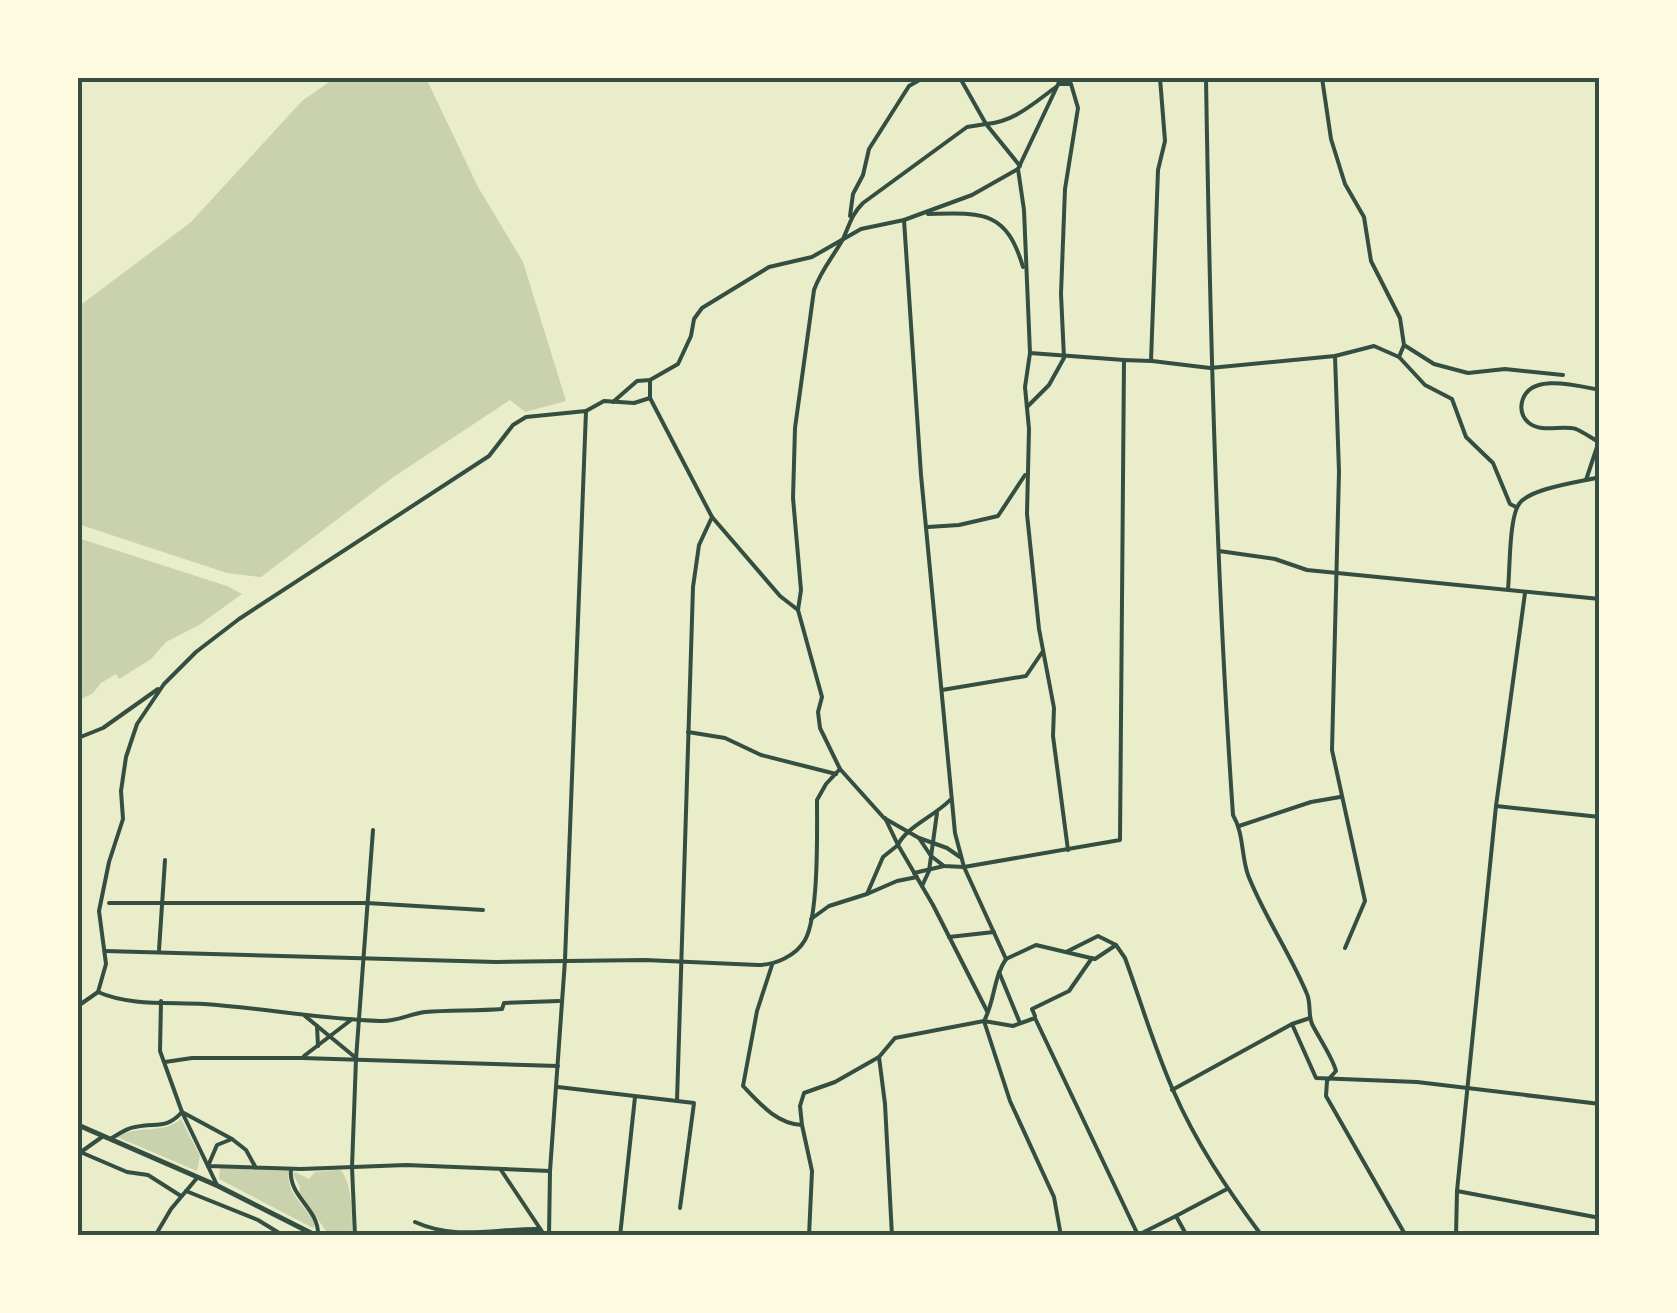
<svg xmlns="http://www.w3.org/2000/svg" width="1677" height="1313" viewBox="0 0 1677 1313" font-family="Mulish,sans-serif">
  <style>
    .green { fill: #cad2ad }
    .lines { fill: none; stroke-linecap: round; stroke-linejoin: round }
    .minor { stroke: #344e41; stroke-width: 4 }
    .secondary { stroke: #344e41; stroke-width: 5 }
    .neatline { fill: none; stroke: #344e41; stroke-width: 4 }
  </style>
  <rect width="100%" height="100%" fill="#e9edc9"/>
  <!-- green -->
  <g class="green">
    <path d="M335,78h91l52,109 45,75 43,139 -41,11 -15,-12 -118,78 -131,99 -34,-4 -149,-49v-217l113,-85 111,-121z"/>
    <path d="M78,538l149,48 15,8 -43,31 -33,17 -15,17 -32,20 -3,-5 -15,9 -8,10 -15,8z"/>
    <path d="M181,1119l19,37 -3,15 -80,-34c22,-13 45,-2 64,-18z"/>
    <path d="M220,1168l69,3c-4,22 17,36 27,52l-3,5 -94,-49z"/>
    <path d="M335,1170h6c12,17 11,44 11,65h-23l-30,-42 1,-6 -7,-13 2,-2 14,7 6,-7z"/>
  </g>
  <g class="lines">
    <!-- minor -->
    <g class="minor">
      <path d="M960,78l26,46c28,-2 48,-21 70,-37"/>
      <path d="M1206,78c4,246 10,492 27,737 11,19 8,40 15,60 16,41 42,78 59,119 4,9 1,20 5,30 7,14 21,34 24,47l-9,10 -1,15 80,140"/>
      <path d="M1322,78l9,61 14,45 19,33 7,44 29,57 4,27 -5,12"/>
      <path d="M1018,169l6,41 6,143 -5,34 4,42 -2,85 12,115 15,79 -1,28 15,114"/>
      <path d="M928,214c53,-1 78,-5 95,53"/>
      <path d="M850,216l3,-22 10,-19 6,-26 40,-63 14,-8"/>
      <path d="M904,220l17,255 34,358 9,34 42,92"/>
      <path d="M1404,345l30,19 34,9 37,-4 58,6"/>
      <path d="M1030,353l94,7"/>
      <path d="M1335,356l4,116 -7,278 33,151 -20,47"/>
      <path d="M1152,361l58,7 125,-12 39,-10 25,11 26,28 27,14 14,38 27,26 17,41 6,3"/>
      <path d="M650,380v18l62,119 68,79 18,14"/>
      <path d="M613,402l24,-21 13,-1 28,-16 13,-28 3,-17 8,-11 67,-41 43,-10 49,-28 43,-9 68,-25 46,-26 43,-91"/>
      <path d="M1027,407l22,-22 15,-27 -3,-64 4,-105 13,-81 -7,-24h-11"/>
      <path d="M1597,441c-7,-4 -14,-9 -21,-12 -15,-4 -34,4 -47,-6 -6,-5 -9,-12 -7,-21 7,-30 56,-16 78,-12"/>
      <path d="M1586,480l14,-42"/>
      <path d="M928,527l31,-2 39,-9 27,-41"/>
      <path d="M1219,551l56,8 32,11 293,29"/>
      <path d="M1508,589c2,-19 1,-71 11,-85 11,-16 61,-22 81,-27"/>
      <path d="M942,690l84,-14 17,-25"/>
      <path d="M688,732l37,6 36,17 75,19"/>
      <path d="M78,738l25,-10 55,-39"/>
      <path d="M840,769l44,49 35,20 12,18 13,10 20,1 156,-27 4,-480 27,1 7,-191 7,-29 -5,-63"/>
      <path d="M1496,806l104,11"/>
      <path d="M885,818l13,27"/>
      <path d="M1239,826l72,-24 29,-5"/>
      <path d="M919,838l28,10 13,9"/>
      <path d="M898,845c7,-17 38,-30 52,-45"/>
      <path d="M914,873l30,-7"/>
      <path d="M922,886l7,-15 8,-58"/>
      <path d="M867,894l30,-13 20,-4"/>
      <path d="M109,903h258l116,7"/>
      <path d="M811,919l18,-13 38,-12 16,-37 15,-12 35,60 54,106"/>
      <path d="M949,937l45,-5"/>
      <path d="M159,950l6,-90"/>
      <path d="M105,951l391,11 149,-2 113,5c17,0 38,-9 47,-25 14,-24 12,-110 12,-140l9,-16 14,-15 -20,-41 -2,-16 4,-15 -24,-87 3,-20 -8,-92 2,-70 19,-138c7,-20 19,-33 29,-51 7,-15 8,-24 20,-36l104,-76 19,-3 34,42"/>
      <path d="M1066,952l32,-16 18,9 9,13c16,44 29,89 48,132 23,53 54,99 89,146"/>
      <path d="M1006,959l30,-14 59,14 21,-14"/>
      <path d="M772,965l-15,46 -14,75c17,18 34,38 59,39l-2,-19 4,-13 31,-11 44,-25"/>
      <path d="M999,972l21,51"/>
      <path d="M98,992c31,14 72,10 106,12 59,4 117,15 176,17 17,1 29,-7 45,-9 25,-2 51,-1 77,-3l2,-6 55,-2"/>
      <path d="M161,1001l-1,50 22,61 35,73"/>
      <path d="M78,1006l20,-14 8,-28 -7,-53 10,-49 14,-43 -2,-28 5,-34 11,-33 27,-40 32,-32 43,-33 250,-163 24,-31 13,-8 60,-6 18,-10 30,2 16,-5"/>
      <path d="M305,1016l51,42"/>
      <path d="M1035,1016l-3,-7 37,-18 23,-33"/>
      <path d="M1292,1024l24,54 101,4 183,22"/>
      <path d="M317,1026l1,20"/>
      <path d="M304,1056l47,-36"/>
      <path d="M165,1062l27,-4h110l256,8"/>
      <path d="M558,1087l136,16 -14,105"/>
      <path d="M1172,1090l120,-66 18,-6"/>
      <path d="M677,1101l16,-514 6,-42 13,-28"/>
      <path d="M802,1125l10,46 -3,65"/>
      <path d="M112,1138c8,-5 15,-10 23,-11 21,-5 31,3 47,-15l50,27"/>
      <path d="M78,1151l49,21 21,3 33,21"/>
      <path d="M78,1154l24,-17"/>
      <path d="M256,1168l-10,-18 -14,-11 -15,6 -9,21 93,3 105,-4 144,6"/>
      <path d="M291,1169c-3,28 28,39 27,66"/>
      <path d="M501,1170l44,66"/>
      <path d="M186,1191l72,29 26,16"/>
      <path d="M1457,1191l143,27"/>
      <path d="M1176,1216l51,-27"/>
      <path d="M415,1222c42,19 81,6 125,7"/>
      <path d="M155,1236l16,-27 26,-31"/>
      <path d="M355,1236l-3,-69 4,-108 17,-229"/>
      <path d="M549,1236l1,-65 15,-211 21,-549"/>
      <path d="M620,1236l15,-139"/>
      <path d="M892,1236l-7,-132 -6,-47 16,-19 89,-17c11,-20 9,-43 22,-62"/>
      <path d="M1061,1236l-7,-39 -44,-96 -26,-80 29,5 22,-8 103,217 38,-19 11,20"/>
      <path d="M1456,1236l1,-45 39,-385 29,-213"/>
    </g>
    <!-- secondary -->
    <path class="secondary" d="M78,1125l140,61 99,50"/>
  </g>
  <!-- border -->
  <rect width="1677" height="1313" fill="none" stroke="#fefae0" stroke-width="160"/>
  <rect x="80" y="80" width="1517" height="1153" class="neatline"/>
</svg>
